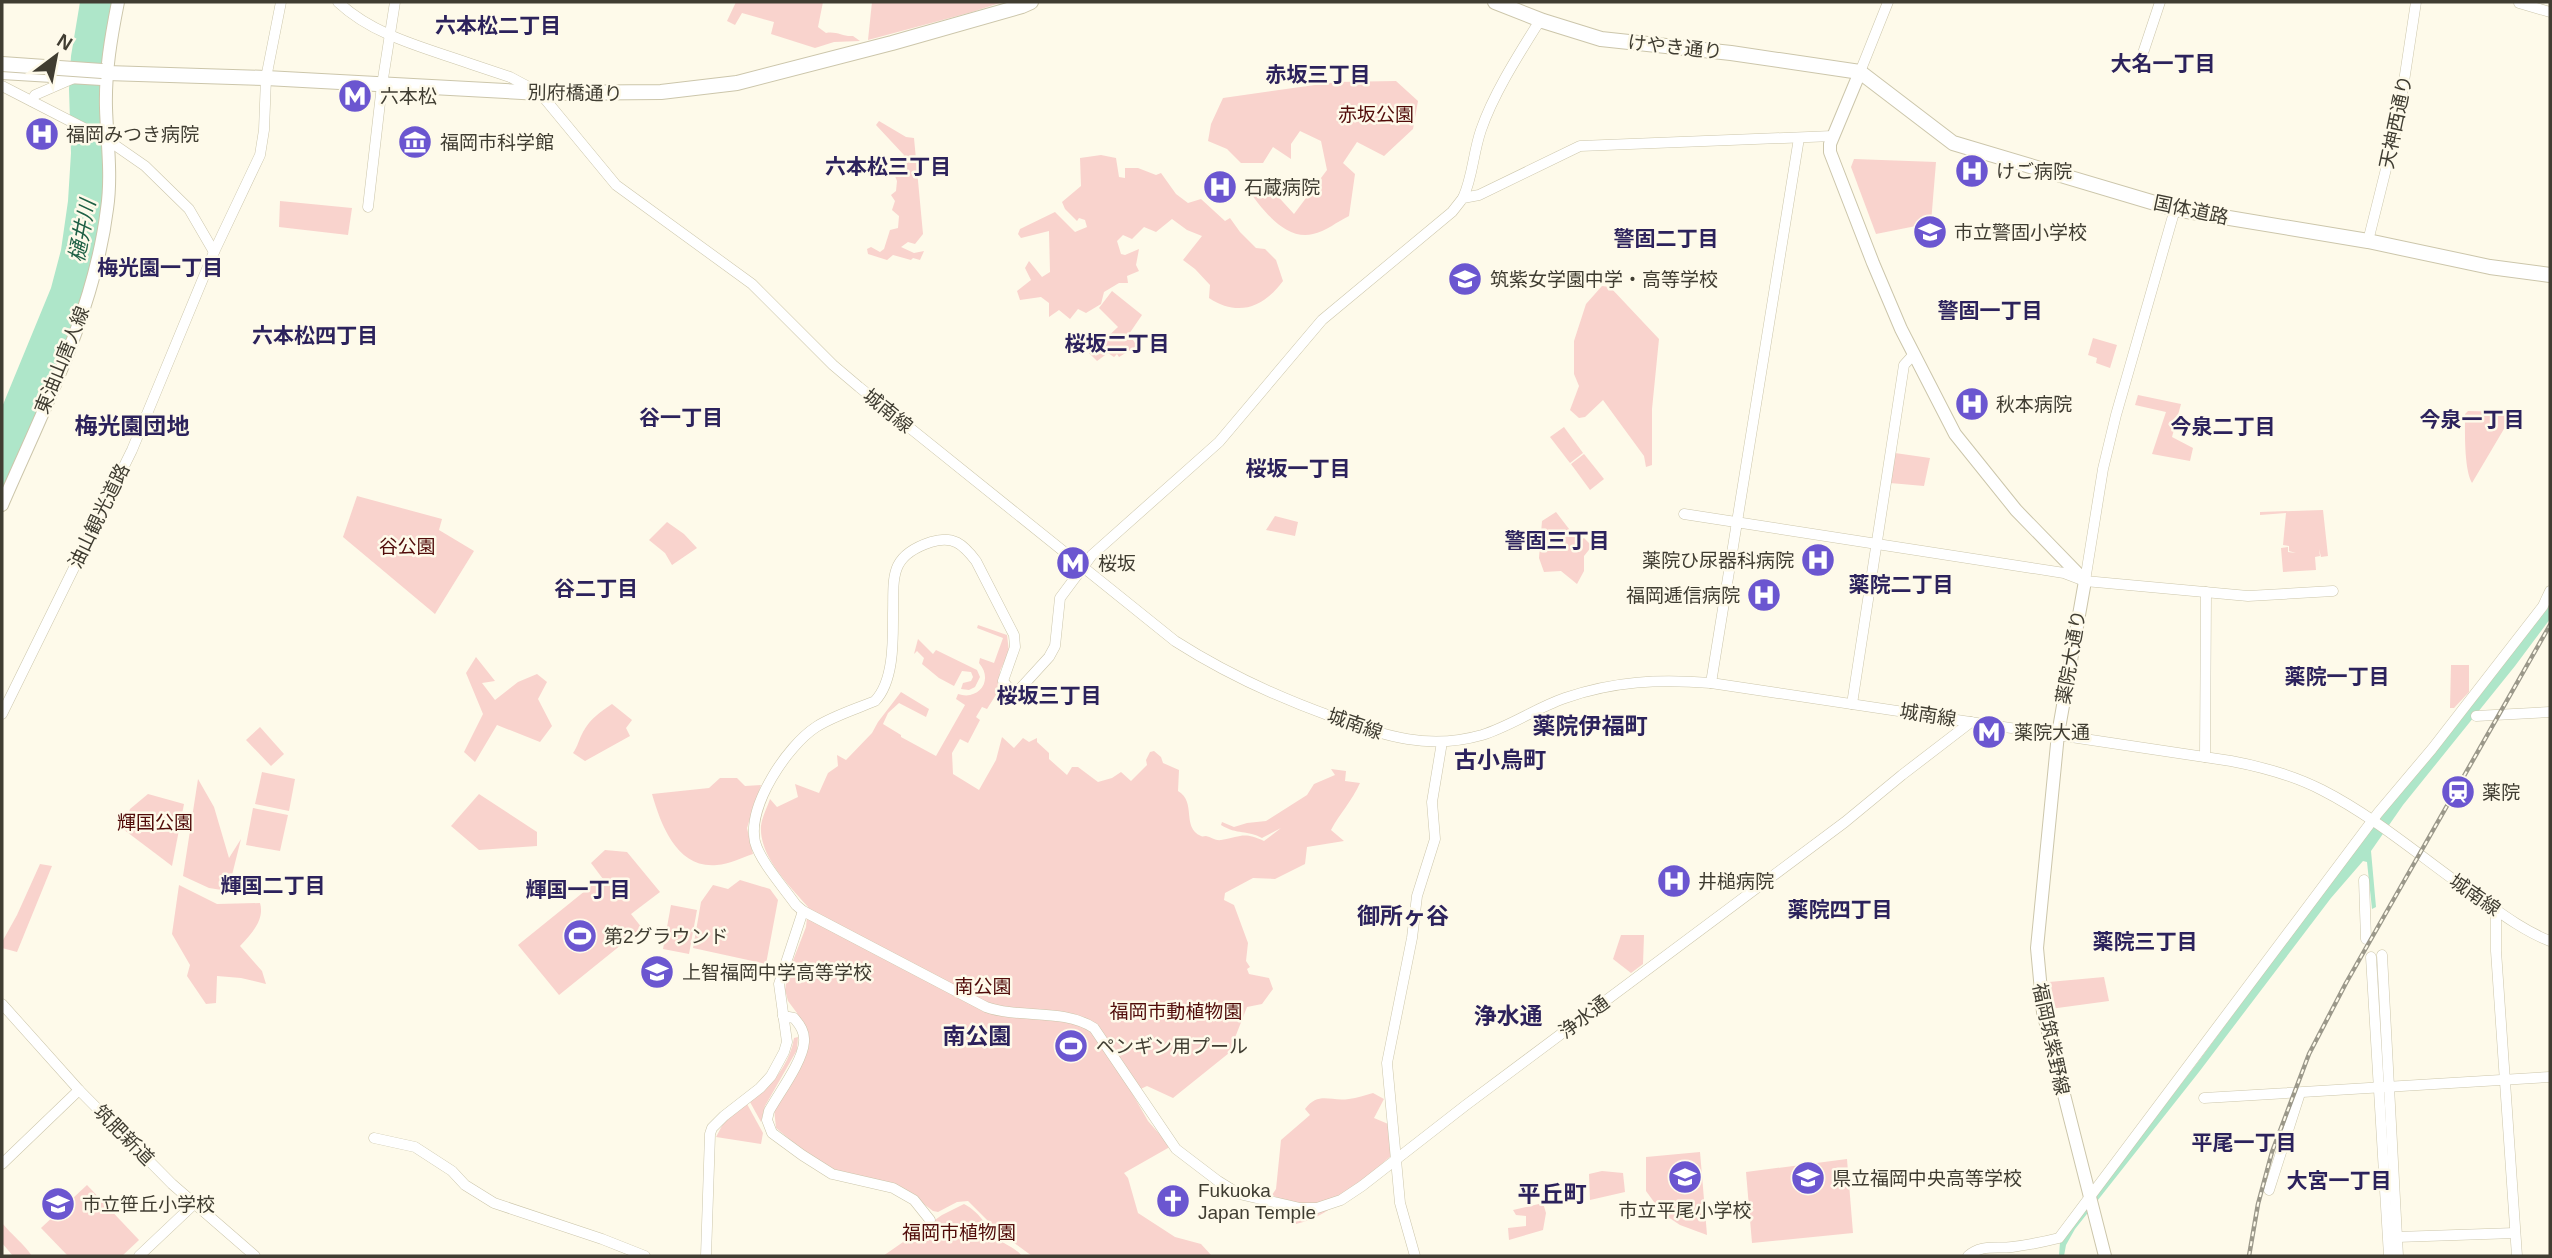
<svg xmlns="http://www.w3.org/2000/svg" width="2552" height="1258" viewBox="0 0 2552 1258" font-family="Arial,'Noto Sans JP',sans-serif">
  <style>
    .green { fill: #f9d3cd }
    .water { fill: #aee6c9 }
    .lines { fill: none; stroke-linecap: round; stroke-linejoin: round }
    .minor-casing { stroke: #ccc6ab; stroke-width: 11 }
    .major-casing { stroke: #ccc6ab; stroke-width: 14 }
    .highway-casing { stroke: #ccc6ab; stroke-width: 16 }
    .minor { stroke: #fff; stroke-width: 10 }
    .major { stroke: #fff; stroke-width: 12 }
    .highway { stroke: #fff; stroke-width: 14 }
    .rail-casing { stroke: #9b988a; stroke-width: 4.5 }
    .rail { stroke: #fefaea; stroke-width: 2; stroke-dasharray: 5; stroke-linecap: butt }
    .highway-bridge-casing { stroke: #ccc6ab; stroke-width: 16; stroke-linecap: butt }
    .highway-bridge { stroke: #fff; stroke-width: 14 }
    .labels { text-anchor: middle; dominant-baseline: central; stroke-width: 5; stroke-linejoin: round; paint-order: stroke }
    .street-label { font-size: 19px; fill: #403d32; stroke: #fefaea }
    .poi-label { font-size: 19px; fill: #403d32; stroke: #fefaea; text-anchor: start }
    .park-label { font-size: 19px; fill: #510c0a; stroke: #fefaea }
    .neighbourhood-label { font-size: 21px; font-weight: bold; fill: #2c225c; stroke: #fefaea }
    .water-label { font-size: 21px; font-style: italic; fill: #1e6045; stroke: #fefaea }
    .quarter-label { font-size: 23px; font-weight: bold; fill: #2c225c; stroke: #fefaea }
  </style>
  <rect width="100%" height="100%" fill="#fefaea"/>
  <!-- green -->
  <g class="green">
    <path d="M736,2h87l-5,25 8,6c11,-2 17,4 27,3l7,5 -26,1 -19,6 -44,-14 3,-12 -32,-9 -7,12 -8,-4z"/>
    <path d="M872,2h131l-31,10 -104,28z"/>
    <path d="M1396,81l22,20 -5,28 -29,27 -27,-14 -14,21 12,11 -6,42c-11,5 -24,16 -36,18 -28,7 -52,-26 -66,-46l16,-8 31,34 33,-44 -6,-29 -21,-10 -9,13v15l-18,-12 -10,16h-22l-14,-14 -19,-8 3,-17 12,-26 113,-16z"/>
    <path d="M879,121l27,16 8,1 9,96 -8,10 -7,-2 -7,5 13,6 10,-2 -4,9 -7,-2 -2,2 -18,-5 -6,5 -19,-6 -1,-5 4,-2 9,5 4,-3 6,-19 8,-2 1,-12 -7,-6 3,-9 -4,-6 5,-4 1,-10 -4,-10 11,-16 -28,-30z"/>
    <path d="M1101,155l15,3 3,19 6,1v-10h13l18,7 5,-2 15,21 12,9 13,-4 24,22 5,-3 10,14 16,16 9,1 11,11 7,21c-20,27 -45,36 -74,17l1,-13 -15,-16 -12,-9 19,-24 -15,-6 -15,-11 -16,13 -12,-5 -12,12 -9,-4 -6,6 4,13 4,1 14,-6 -3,16 3,6 -12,5 1,7h-9l-15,9 -3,12 -15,9 -8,-4 -8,10 -11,-9 -10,7v-14l-8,-6 -21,3 -3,-9 14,-11 -6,-12 4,-7 13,16 8,-5 -1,-41 -28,7 -3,-4 2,-5 35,-17 20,20 12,-5 -2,-7 -6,-2 -2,3 -12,-12 -3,-7 19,-16 -1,-28z"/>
    <path d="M1854,159l82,3 -5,61 -55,11 -25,-67z"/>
    <path d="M280,201l72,7 -4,27 -69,-8z"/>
    <path d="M1602,286l8,1 49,52 -7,70v56l-6,2 -2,-11 -41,-56 -18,17 -6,1 -9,-8 9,-24 -5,-12v-33l12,-37z"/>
    <path d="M1112,291l30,24 -13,19 8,12 -18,11 -2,-3 -3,3 -6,-4 -11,8 -8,-8 9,-10 -2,-1 4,-3 3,2 15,-14 -19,-19z"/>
    <path d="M2093,338l24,7 -7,23 -14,-5 1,-5 -9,-3z"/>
    <path d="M2138,395l43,9 -9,33 21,11 -3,13 -38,-7 14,-42 -31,-7z"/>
    <path d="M2468,411l40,1 3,5 -39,66c-8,-14 -7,-51 -7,-69z"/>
    <path d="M1564,427l19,26 -13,10 -20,-26z"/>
    <path d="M1895,453l35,5 -6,28 -34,-3z"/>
    <path d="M1584,454l20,25 -14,11 -19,-26z"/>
    <path d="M357,496l85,23 -3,11 35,21 -39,63 -92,-77z"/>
    <path d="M2323,510l5,46 -7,1 -2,-8 1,7 -5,1 1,13 -33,2 -2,-24 7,-1v5l8,1 -7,-2v-5l-6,-1 3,-32 -26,2v-3z"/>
    <path d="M1556,512l23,30 5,-4 8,8 -8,10v15l-7,13 -16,-13 -17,1 -5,-14 3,-37z"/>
    <path d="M1275,516l23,6 -3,14 -29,-6z"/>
    <path d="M667,522l17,12 13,14 -25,17 -7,-12 -16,-13z"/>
    <path d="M978,625l29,10 2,17 -9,19 -1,19 -12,19 -5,-2 -6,10 4,3 -12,23 -8,-4 -8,14 1,21 26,16 17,-30 6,-23 12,11 9,-10 6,4 8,-4v4l12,11v6l18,16 5,-8h6l20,15 14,-4 9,-6 10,9 16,-16 -1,-5 4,-8 4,-1 7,6 2,6 16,7 -1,21c19,11 3,36 23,45 1,1 3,0 5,0 5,1 10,5 15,4 20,-3 22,-9 43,1l17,-13 -19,10c-14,-8 -25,-3 -41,-13l1,-3 12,5 13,-4 19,-2 41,-26 7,-11 21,-9 -4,-6 15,2 -1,10 15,2c-8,18 -20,30 -29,47l13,11 -37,6 -2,17 -30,15 -22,-1 -28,15 -1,7 10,5 14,38 -2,18 4,6 -3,2 2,5 20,4 4,11 -11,15 -15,3 -18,46 -56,45 -26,-12 -15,7 16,28 21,24 -1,3 -44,25 4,5 10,35 37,24 26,7 11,12h-180l-34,-25 -30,-30 -11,1 -19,10 -5,-1 -16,-12 -29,-16 -46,-10 -9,-4 -26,-15 -31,-26 -2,-20 31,-55 -8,-40 -9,-12 -3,-11 2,-14 19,-49 2,-20c-18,-21 -49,-50 -47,-81 1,-9 6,-18 9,-27l7,8 21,-10 -3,-13 24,9 9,-20 10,-7 -1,-11 9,5 26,-27 6,-11 23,-30 28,17 -3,8 -27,-14 -11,10 -5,11 18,11v2l35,19 29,-51 -9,-6 2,-5c21,7 36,-14 21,-31l1,-5 14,5 9,-25 -26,-10z"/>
    <path d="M918,639l15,15 3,-4 41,20 3,7 -5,10 -6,3 -8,-1 2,-6 8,-2 2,-4 -2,-5 -9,-1 -8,15 -15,-8 -17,-14 2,-6 -7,-7 -3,3z"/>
    <path d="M476,657l19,24 -13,2 13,17 23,-18 19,-8 10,8 -9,17 14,27 -12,16 -43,-17 -22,37 -11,-10 19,-38 -17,-41z"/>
    <path d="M2451,665h18v27l-15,16h-4z"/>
    <path d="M612,704l20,16 -6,8 4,8 -45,25 -12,-8c5,-7 6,-14 10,-21 7,-13 17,-20 29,-28z"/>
    <path d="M260,727l24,27 -13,12 -25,-26z"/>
    <path d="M262,772l33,7 -6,32 -34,-7z"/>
    <path d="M720,778h17l8,8 16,-1 -14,43 6,26c-12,4 -24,10 -36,11 -40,4 -56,-40 -65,-71l57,-6z"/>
    <path d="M198,779l16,28 15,51 12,-19 -13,52 -19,-3 -26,-12z"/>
    <path d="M148,794l36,10 -12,62 -49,-37 7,-20z"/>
    <path d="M479,794l58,38v14l-58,4 -28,-24z"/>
    <path d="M253,808l35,7 -8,36 -34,-6z"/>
    <path d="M605,850l22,2 33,40 -29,22 11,14 -83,67 -41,-50 83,-67 8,9 -18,-24z"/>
    <path d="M40,864l12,2 -35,86 -15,-4v-6l15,-27z"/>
    <path d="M740,880l30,9 8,11 -12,64 -73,-16 8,-46 12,-17 15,4z"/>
    <path d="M179,885l38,19 43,-1c5,17 -9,31 -20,43l22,25 4,13 -25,-6 -24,-2 -1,27 -10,1 -19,-28 3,-11 -18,-31z"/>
    <path d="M671,905l26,5 -8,44 -26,-5z"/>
    <path d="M1621,935h23l-1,29 -12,9 -18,-14z"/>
    <path d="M2104,977l5,24 -59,8 -3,-25 2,-2z"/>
    <path d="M798,1037l-1,13 -32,56 -4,16 -11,-20c21,-15 40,-38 44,-64z"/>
    <path d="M1373,1093l11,6 -10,19 19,8 -1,29c-30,25 -56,60 -96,69l-4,-19 -20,-10 4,-6 5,-49 29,-25 -5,-6c14,-18 25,-7 44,-10 8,-1 16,-4 24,-6z"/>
    <path d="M747,1104l16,29 -2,11 -45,-7 8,-15z"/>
    <path d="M1700,1152l7,83 -27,-10 -18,-12 -16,-22v-34z"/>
    <path d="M1847,1159l6,74 -101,10 -6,-71z"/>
    <path d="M1602,1171l21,2 2,19 -35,8 -1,-26z"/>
    <path d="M87,1185l52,55 -17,16h-54l-27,-28z"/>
    <path d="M1543,1203l3,10 -3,17 -34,10 -1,-12 18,-2v-10l-10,-1 -3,-5z"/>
    <path d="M964,1204c17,8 25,28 40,39 7,4 13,7 18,13h-139l59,-41z"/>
    <path d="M2,1223c10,12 21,20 30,33h-19l-11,-13z"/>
  </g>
  <!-- water -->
  <g class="water">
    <path d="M80,2h35l-11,207 -25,104 -77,184v-90l49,-119 10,-38 7,-49 3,-48 -2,-64 2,-33z"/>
    <path d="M2550,598v21l-35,47 -112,139 -32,46 5,56 -4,2 -5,-47 -4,-1 -32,37 -132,174 -124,157 -9,16 -2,11h-5l1,-14 138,-180 185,-250 99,-119z"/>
  </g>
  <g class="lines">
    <!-- minor casing -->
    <g class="minor-casing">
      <g id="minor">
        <path d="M338,2c36,34 88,46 133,62l39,13 30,16 76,92 136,99 81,81 26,22 316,254c50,32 102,56 158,76 51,18 93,34 149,18 29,-9 54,-27 83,-37 49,-17 94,-19 146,-15l520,78c32,6 62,14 91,29 53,27 99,67 146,100 26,18 53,40 82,51"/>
        <path d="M2519,3l31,9"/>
        <path d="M2139,65l21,-63"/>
        <path d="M1860,72l28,-70"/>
        <path d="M2,86l107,55 36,25 44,43 25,43"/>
        <path d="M32,101l3,-6 39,-17"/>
        <path d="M1833,136l-253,10 -101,49 -16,3 -11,14 -130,108 -103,122 -127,113 -32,43 -5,48 -6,11 -31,34h-7l-8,-10 12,-34 -1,-12 -38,-74c-13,-17 -23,-26 -45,-19 -43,14 -37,36 -38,72 0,27 1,67 -18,87 -19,8 -42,15 -59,26 -29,19 -69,79 -61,115 5,19 29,46 41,63l7,6 183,96c34,12 77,1 108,21l82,121 42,32 21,13 61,14h17l24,-8 21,-14 104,-81 379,-283 57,-47 69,-53"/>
        <path d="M1463,198c10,-22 10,-45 18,-68 12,-35 36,-73 56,-105l6,-4"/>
        <path d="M368,207l14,-122 13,-83"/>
        <path d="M2368,241l30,-120 18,-119"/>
        <path d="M1684,514l380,59 21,8 163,15 85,-5"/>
        <path d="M2085,581l18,-112 13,-54 59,-206"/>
        <path d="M1711,683l88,-545"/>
        <path d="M1852,704l52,-339 10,-11"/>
        <path d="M2,714l130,-264 82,-198 46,-97 4,-25 2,-52 15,-76"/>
        <path d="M2476,716l74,-4"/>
        <path d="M2205,757l1,-165"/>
        <path d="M2364,880l2,59"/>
        <path d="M2496,910v41l21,305"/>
        <path d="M2382,955l16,301"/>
        <path d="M2371,957l18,299"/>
        <path d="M2,1004l77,86 93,94 83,72"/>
        <path d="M783,1016l11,2c6,7 11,14 10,24 -1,19 -25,51 -35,69l-2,9 5,13 30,22 30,19 61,14 21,12 16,20"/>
        <path d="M2204,1098l346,-21"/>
        <path d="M374,1138l41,9 37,24 13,14 29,18 108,36 43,17"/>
        <path d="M2,1164l77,-74"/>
        <path d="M2269,1190l31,-97"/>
        <path d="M2397,1237l118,-4"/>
        <path d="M139,1256l55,-52"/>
        <path d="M706,1256l4,-122 2,-6 12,-12 36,-28 11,-12 13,-24 3,-10 -8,-58 24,-73"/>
        <path d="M1415,1256l-15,-53 -13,-140 25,-125 5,-42 18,-57 -3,-37 10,-60"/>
        <path d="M1968,1256c13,-12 28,-7 44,-9 16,-2 31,-5 47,-9l319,-425 54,-64 111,-143 7,-15"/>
      </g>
    </g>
    <!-- major casing -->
    <g class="major-casing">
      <g id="major">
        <path d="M1860,72l-30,72v8l43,111 28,66 54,105 61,76 69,71 -27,153 -21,214 6,64 62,244"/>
        <path d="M2,505c41,-95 92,-192 105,-296 5,-34 0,-68 -1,-101 -1,-36 5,-71 12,-106"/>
      </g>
    </g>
    <!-- highway casing -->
    <g class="highway-casing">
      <g id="highway">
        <path d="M1495,2l48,19 58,18 130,14 129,19 93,71 222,66 193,32 122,26 60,8"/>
        <path d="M102,71l5,2 159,5 274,15 121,-1 76,-9 155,-40 130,-37 9,-4"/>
        <path d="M2,72l100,6 5,-5"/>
      </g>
    </g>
    <!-- minor -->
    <use href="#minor" class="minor"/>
    <!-- major -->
    <use href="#major" class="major"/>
    <!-- highway -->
    <use href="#highway" class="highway"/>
    <!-- rail casing -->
    <g class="rail-casing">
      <path id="rail" d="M2249,1256l9,-52 14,-52 37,-98 37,-71 204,-358"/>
    </g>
    <!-- rail -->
    <use href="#rail" class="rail"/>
    <!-- highway-bridge casing -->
    <g class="highway-bridge-casing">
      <path id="highway-bridge" d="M2,64l100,7"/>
    </g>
    <!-- highway-bridge -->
    <use href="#highway-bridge" class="highway-bridge"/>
  </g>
  <!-- icons -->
  <defs>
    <g id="metro-disc" transform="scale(1.75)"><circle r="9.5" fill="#6b56d0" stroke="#fefaea"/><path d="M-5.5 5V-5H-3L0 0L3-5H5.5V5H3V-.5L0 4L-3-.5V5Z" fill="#fff"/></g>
    <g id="hospital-disc" transform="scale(1.75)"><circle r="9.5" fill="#6b56d0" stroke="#fefaea"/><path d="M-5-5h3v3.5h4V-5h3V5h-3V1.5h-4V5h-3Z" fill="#fff"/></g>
    <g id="museum-disc" transform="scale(1.75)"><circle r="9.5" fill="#6b56d0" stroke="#fefaea"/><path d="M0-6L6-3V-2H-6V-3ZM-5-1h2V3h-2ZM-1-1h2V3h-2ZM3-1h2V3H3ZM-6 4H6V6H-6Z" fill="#fff"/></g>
    <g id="school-disc" transform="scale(1.75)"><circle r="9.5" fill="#6b56d0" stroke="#fefaea"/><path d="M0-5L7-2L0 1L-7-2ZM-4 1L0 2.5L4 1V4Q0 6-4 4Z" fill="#fff"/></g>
    <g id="station-disc" transform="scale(1.75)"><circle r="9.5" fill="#6b56d0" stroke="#fefaea"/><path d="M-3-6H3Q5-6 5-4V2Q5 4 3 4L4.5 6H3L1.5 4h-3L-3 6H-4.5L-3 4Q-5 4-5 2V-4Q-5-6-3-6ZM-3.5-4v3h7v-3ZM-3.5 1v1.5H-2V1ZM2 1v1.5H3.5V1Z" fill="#fff"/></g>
    <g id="stadium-disc" transform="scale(1.75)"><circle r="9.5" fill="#6b56d0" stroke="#fefaea"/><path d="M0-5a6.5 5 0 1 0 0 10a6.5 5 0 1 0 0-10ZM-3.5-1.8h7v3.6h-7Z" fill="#fff"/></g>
    <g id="church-disc" transform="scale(1.75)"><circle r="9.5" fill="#6b56d0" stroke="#fefaea"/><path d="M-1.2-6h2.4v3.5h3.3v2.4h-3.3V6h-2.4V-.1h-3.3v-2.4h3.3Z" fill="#fff"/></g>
  </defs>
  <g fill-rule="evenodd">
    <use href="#metro-disc" x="355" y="96"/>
    <use href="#hospital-disc" x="42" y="134"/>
    <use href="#museum-disc" x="415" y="142"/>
    <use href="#hospital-disc" x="1972" y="171"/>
    <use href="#hospital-disc" x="1220" y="187"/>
    <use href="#school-disc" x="1930" y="232"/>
    <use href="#school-disc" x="1465" y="279"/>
    <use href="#hospital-disc" x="1972" y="404"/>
    <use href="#hospital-disc" x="1818" y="560"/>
    <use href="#metro-disc" x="1073" y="563"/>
    <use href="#hospital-disc" x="1764" y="595"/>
    <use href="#metro-disc" x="1989" y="732"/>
    <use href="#station-disc" x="2458" y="792"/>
    <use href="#hospital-disc" x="1674" y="881"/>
    <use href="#stadium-disc" x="580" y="936"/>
    <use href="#school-disc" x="657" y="972"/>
    <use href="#stadium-disc" x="1071" y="1046"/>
    <use href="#school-disc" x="1685" y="1177"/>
    <use href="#school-disc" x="1808" y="1178"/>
    <use href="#church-disc" x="1173" y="1201"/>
    <use href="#school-disc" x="58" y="1204"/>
  </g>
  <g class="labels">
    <!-- street labels -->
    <g class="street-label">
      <text transform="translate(1675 47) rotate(6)">けやき通り</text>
      <text transform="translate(575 93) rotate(1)">別府橋通り</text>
      <text transform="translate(2396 122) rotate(-78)">天神西通り</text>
      <text transform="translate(2191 210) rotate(12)">国体道路</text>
      <text transform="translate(62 360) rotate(-68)">東油山唐人線</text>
      <text transform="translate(888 411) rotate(39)">城南線</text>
      <text transform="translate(99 516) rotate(-64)">油山観光道路</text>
      <text transform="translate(2071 657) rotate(-80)">薬院大通り</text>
      <text transform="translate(1928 715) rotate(9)">城南線</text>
      <text transform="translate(1355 724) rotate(19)">城南線</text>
      <text transform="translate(2475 895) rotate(35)">城南線</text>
      <text transform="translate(1584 1017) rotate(-37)">浄水通</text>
      <text transform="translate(2051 1039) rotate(78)">福岡筑紫野線</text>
      <text transform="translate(124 1135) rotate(45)">筑肥新道</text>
    </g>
    <!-- poi labels -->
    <g class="poi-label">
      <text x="380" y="96">六本松</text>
      <text x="66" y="134">福岡みつき病院</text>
      <text x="440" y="142">福岡市科学館</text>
      <text x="1996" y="171">けご病院</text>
      <text x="1244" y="187">石蔵病院</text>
      <text x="1954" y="232">市立警固小学校</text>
      <text x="1490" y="279">筑紫女学園中学・高等学校</text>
      <text x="1996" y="404">秋本病院</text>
      <text x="1794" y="560" text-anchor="end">薬院ひ尿器科病院</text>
      <text x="1098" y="563">桜坂</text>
      <text x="1740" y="595" text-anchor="end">福岡逓信病院</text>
      <text x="2014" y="732">薬院大通</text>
      <text x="2482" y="792">薬院</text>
      <text x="1698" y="881">井槌病院</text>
      <text x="604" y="936">第2グラウンド</text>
      <text x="682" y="972">上智福岡中学高等学校</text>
      <text x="1096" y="1046">ペンギン用プール</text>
      <text x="1832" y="1178">県立福岡中央高等学校</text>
      <text x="1198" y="1190">Fukuoka<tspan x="1198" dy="22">Japan Temple</tspan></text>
      <text x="82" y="1204">市立笹丘小学校</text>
      <text x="1685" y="1210" text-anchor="middle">市立平尾小学校</text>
    </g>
    <!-- park labels -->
    <g class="park-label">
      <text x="1376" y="114">赤坂公園</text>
      <text x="407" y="546">谷公園</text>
      <text x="155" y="822">輝国公園</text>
      <text x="983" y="986">南公園</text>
      <text x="1176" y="1011">福岡市動植物園</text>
      <text x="959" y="1232">福岡市植物園</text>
    </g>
    <!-- neighbourhood labels -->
    <g class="neighbourhood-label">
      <text x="498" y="25">六本松二丁目</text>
      <text x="2163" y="63">大名一丁目</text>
      <text x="1318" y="74">赤坂三丁目</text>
      <text x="888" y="166">六本松三丁目</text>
      <text x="1666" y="238">警固二丁目</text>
      <text x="160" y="267">梅光園一丁目</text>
      <text x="1990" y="310">警固一丁目</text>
      <text x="315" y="335">六本松四丁目</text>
      <text x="1117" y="343">桜坂二丁目</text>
      <text x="681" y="417">谷一丁目</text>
      <text x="2472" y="419">今泉一丁目</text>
      <text x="2223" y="426">今泉二丁目</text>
      <text x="1298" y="468">桜坂一丁目</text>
      <text x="1557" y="540">警固三丁目</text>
      <text x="1901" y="584">薬院二丁目</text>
      <text x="596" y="588">谷二丁目</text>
      <text x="2337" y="676">薬院一丁目</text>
      <text x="1049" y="695">桜坂三丁目</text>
      <text x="273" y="885">輝国二丁目</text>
      <text x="578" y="889">輝国一丁目</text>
      <text x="1840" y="909">薬院四丁目</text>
      <text x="2145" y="941">薬院三丁目</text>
      <text x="2244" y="1142">平尾一丁目</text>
      <text x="2339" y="1180">大宮一丁目</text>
    </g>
    <!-- water labels -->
    <g class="water-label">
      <text transform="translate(82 231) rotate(-79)">樋井川</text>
    </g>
    <!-- quarter labels -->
    <g class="quarter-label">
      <text x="132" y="426">梅光園団地</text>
      <text x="1590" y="726">薬院伊福町</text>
      <text x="1500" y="760">古小烏町</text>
      <text x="1403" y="916">御所ヶ谷</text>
      <text x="1508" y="1016">浄水通</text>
      <text x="977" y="1036">南公園</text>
      <text x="1552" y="1194">平丘町</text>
    </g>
  </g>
  <!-- border -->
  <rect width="2552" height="1258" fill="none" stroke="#403d32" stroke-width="7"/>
  <!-- north arrow -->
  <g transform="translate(56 56) rotate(32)" stroke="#fefaea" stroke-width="5" paint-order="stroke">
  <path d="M0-5L12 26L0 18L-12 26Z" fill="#403d32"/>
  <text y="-10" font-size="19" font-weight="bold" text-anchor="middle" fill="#403d32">N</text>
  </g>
</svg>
